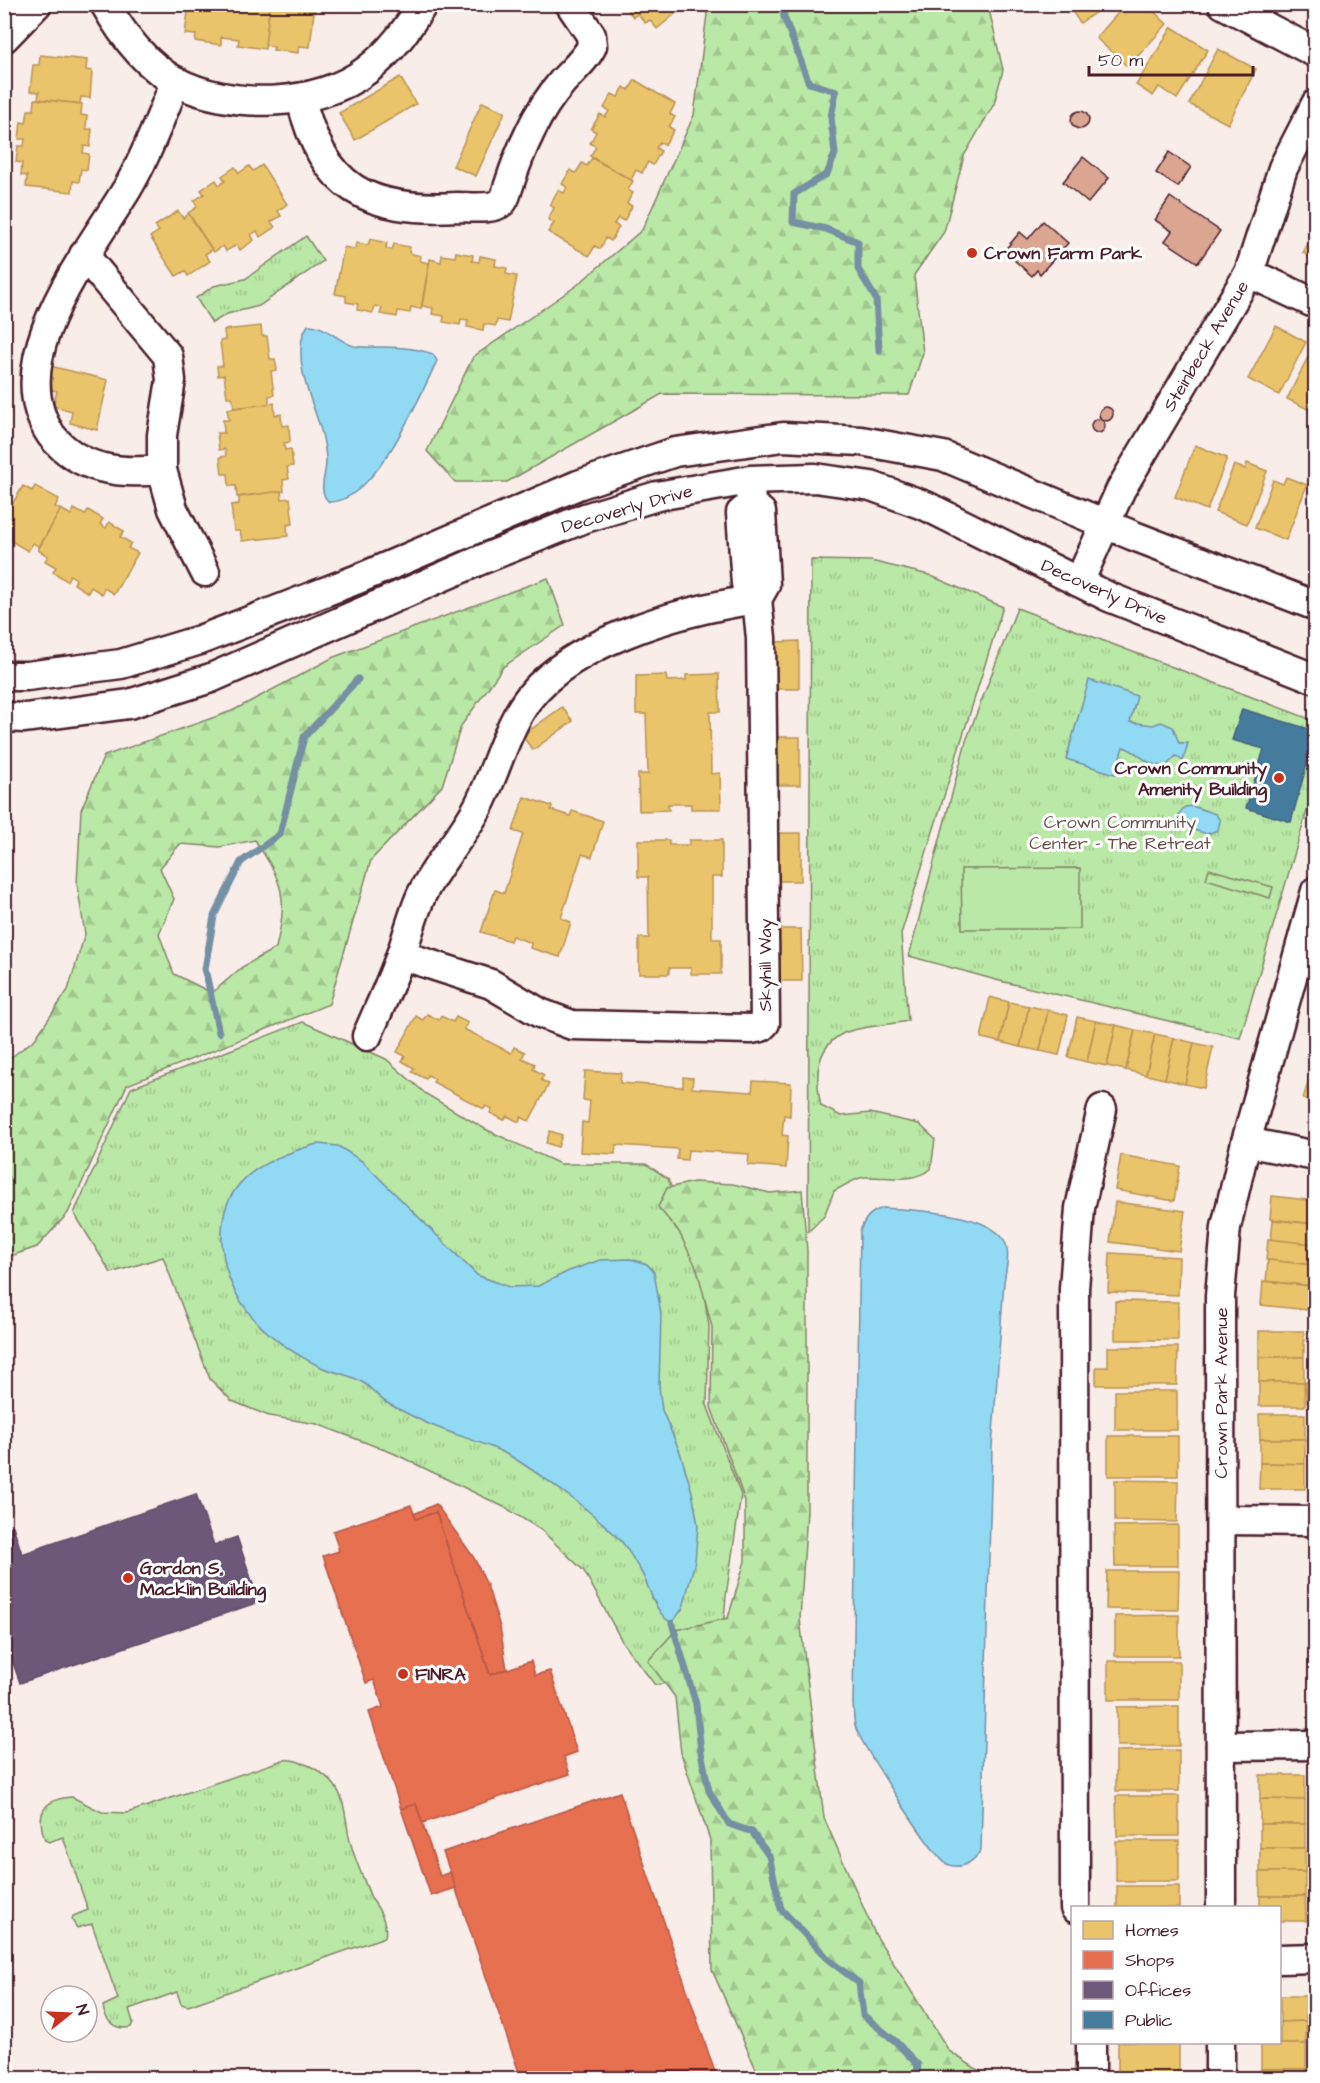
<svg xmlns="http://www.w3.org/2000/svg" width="1320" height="2083" viewBox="0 0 1320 2083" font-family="'Architects Daughter',sans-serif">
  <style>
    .grass { fill: url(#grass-tufts); stroke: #828468; stroke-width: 1.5 }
    .forest { fill: url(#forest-firs); stroke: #828468; stroke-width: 1.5; fill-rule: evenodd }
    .garden { fill: #bae8a6; stroke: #828468; stroke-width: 1.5 }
    .water { fill: #92daf3; stroke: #758fa3; stroke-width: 1.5 }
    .homes { fill: #e9c46a; stroke: #b99257; stroke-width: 1.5 }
    .shops { fill: #e76f51; stroke: #b85746; stroke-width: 1.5 }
    .offices { fill: #6d597a; stroke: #624862; stroke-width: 1.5 }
    .public { fill: #457b9d; stroke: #465f7b; stroke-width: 1.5 }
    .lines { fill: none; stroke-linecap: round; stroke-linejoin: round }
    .stream { stroke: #758fa3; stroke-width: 7 }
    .building { fill: #daa591; stroke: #4a1f2b; stroke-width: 1.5 }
    .minor-casing { stroke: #4a1f2b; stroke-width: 33 }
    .minor { stroke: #fff; stroke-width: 28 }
    .poi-dot { fill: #c8321e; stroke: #fff; stroke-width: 2 }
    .labels { text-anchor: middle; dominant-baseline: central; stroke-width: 6; stroke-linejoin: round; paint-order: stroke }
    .poi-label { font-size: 18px; font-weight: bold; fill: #4a1f2b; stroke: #fff; text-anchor: start }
    .street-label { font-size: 18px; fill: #4a1f2b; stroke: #fff }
    .park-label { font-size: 18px; fill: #66514a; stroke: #fff }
  </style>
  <defs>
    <pattern id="grass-tufts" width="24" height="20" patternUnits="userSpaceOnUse" patternTransform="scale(1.5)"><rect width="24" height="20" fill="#bae8a6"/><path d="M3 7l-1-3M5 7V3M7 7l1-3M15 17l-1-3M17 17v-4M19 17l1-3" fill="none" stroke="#a1c78f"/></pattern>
    <pattern id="forest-firs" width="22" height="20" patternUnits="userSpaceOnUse" patternTransform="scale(1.5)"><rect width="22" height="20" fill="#bae8a6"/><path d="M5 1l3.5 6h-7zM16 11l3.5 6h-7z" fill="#a1c78f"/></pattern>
  </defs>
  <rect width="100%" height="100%" fill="#f8ede9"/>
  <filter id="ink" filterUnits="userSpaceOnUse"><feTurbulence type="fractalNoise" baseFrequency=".0167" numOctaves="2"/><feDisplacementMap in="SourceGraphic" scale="12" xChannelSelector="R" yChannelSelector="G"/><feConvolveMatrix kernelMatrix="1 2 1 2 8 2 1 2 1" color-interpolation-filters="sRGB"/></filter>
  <g filter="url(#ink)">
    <!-- grass -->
    <g class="grass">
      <path d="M306,236l17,25 -64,45 -32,8 -15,9 -16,-25 18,-12 31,-7z"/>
      <path d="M811,560l60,1 58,14 74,32 -102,327 7,87c-15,3 -51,6 -64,12 -30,14 -29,46 -23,73l20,10 29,-3 49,11 16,15 -4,30c-21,15 -42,7 -66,8 -10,1 -22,10 -31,14l-10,25 -16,16z"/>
      <path d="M1017,608l298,113v63l-75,254 -244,-58 -87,-24 57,-215z"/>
      <path d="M303,1022l83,37 40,35 59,35 75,35h86l22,15 31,83 10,64 -2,79 34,90 -15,101 -7,78 -64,11 -32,-42 -39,-72 -43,-41 -35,-22 -113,-55 -76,-29 -48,-8 -37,-15 -22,-22 -47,-122 -52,16 -37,-60 57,-125z"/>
      <path d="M283,1760c10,-1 17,2 27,6 31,16 33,32 38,65 3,22 15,45 23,67 8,10 17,26 14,39l-197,69 -7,-2 -4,-12 -48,17 4,13 -2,5c-16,4 -26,-6 -28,-21l15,-7 -26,-75 -15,4 -5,-8 1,-4 15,-6 -25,-73 -14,5 -4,-2c-9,-26 -3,-41 27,-43l30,15 25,1z"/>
    </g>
    <!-- forest -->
    <g class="forest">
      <path d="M705,5h283l15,65 -9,34 -30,52 -20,76 -30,43 9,78 -14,42 -247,-1 -155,88h-52l-28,-31 46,-94 103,-71 66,-56 52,-115 13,-101z"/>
      <path d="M548,578l17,47 -62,42 -42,59 -19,60 -71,74 -42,144 -202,81 -59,128 -31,34 -32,11v-196l30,-23 33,-49 17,-56 -8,-50 4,-74 23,-54 128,-45 102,-54zM255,840c29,44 33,57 21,108l-34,19 -30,26 -38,-19 -15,-40 15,-35 -14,-31 20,-24 40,3z"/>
      <path d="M694,1182l39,2 37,9 32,-3 5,61v260l-7,108 24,199 51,116 74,117 41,27h-230l-48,-108 -2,-130 -29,-87 -6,-56 -27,-36 28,-31 52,-12 17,-57v-60l-34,-94 1,-80 -15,-58 -18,-37 -21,-25 9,-19z"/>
    </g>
    <!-- garden -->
    <g class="garden">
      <path d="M1080,868v61h-118l-1,-60z"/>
      <path d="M1209,869l64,18 -3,11 -64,-19z"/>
    </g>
    <!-- water -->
    <g class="water">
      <path d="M308,325c16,-1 31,17 46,21 9,2 19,1 28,1 18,0 35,1 51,7l4,7c-18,37 -62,142 -108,141 -12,-11 -3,-26 -3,-40 0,-38 -26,-73 -25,-110 0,-11 1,-18 7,-27z"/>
      <path d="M1089,680l48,16 -7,26 23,3 8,-3 12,5 6,16h9l-5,18 -7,-5 -9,9c-20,4 -26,-13 -44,-18l-8,27 -49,-15z"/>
      <path d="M1192,806l24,8 4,7 -2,9 -11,4 -23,-7c-7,-8 -6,-14 1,-20z"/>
      <path d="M317,1144l21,2 24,15 115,114 32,12 29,-1 31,-15 31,-11 31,-1 16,5 7,8 7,42 -2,73 3,23 18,42 12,40 6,33 -3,36 -12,47 -11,15c-18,-9 -22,-37 -32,-53 -6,-9 -12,-22 -20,-30 -24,-26 -69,-58 -100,-78 -30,-20 -68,-26 -100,-42 -11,-6 -25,-12 -36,-19 -8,-6 -15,-16 -24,-20 -12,-7 -26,-8 -39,-14 -56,-27 -102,-70 -99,-137 2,-54 49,-73 95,-86z"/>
      <path d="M883,1208c31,2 97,4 119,29 10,12 4,31 2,45l-12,165 -11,403c-7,11 -19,21 -34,14 -14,-7 -81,-114 -90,-133 -4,-8 -3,-18 -4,-27l7,-473c5,-13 10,-19 23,-23z"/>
    </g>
    <!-- homes -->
    <g class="homes">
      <path d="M189,4h81l-5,45 -27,-4 1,-6 -18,-2v8l-26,-4 1,-6 -11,-1z"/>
      <path d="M270,4h45l-5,43 -11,-1 -1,7 -25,-3 1,-3 -9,-2z"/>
      <path d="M623,4h64l-30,25 -7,-9 -5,3 -7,-9 -5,3z"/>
      <path d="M1067,4h41l-28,19z"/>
      <path d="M1126,4h20l21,20 -39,43 -32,-29z"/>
      <path d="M1172,27l36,23 -31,49 -18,-12 -6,9 -17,-11z"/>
      <path d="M1218,49l38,20 -28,55 -39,-20z"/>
      <path d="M40,55l47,5 -1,10 6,1 -2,27 -9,-1 -1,7 -42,-5 1,-7 -9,-1 3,-26h6z"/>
      <path d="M400,77l16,27 -61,36 -16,-27z"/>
      <path d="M635,80l40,24 -5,10 5,3 -6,10 5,3 -9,15 -5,-3 -4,6 5,3 -8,14 -5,-3 -6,11 -6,-3 -5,10 -41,-24 6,-9 -6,-4 6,-11 -5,-3 9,-15 5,3 3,-4 1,-2 -5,-3 8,-14 6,3 6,-10 5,3z"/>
      <path d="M35,99l47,5 -1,11 6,1 -1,13h6l-2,18 -6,-1 -1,7 6,1 -2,16 -6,-1 -2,13 -6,-1 -1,11 -46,-5 1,-11 -6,-1 1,-12 -6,-1 2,-16h6l1,-7h-6l2,-17 5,1 2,-13h6z"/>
      <path d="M482,102l23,10 -29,64 -23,-10z"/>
      <path d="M592,158l41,23 -5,9 5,3 -6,10 5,3 -8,15 -6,-3 -4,6 5,3 -8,14 -5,-3 -6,11 -5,-3 -6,10 -41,-24 6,-9 -6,-4 6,-11 -4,-3 8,-15 6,3 3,-6 -5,-3 8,-14 6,3 6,-10 5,3z"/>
      <path d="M262,165l25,39 -9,7 3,5 -10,6 4,5 -15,10 -3,-6 -6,4 3,5 -14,10 -3,-5 -11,6 -3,-5 -9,6 -26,-39 9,-6 -3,-6 10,-7 -3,-4 15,-10 3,5 6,-4 -3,-5 13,-9 4,6 10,-7 4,5z"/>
      <path d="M178,211l5,7 6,-4 23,36 -7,4 5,7 -22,15 -3,-5 -9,5 -26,-39 9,-6 -4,-5z"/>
      <path d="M1316,228v31l-13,-6z"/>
      <path d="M370,239l17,4 -1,5 6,2 2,-6 16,3 -1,6 12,3 -1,5 9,2 -8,46 -10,-2 -1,6 -12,-2 -1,6 -17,-3 2,-6 -7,-2 -2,7 -16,-3 1,-6 -12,-2v-6l-11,-2 9,-47 11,2 1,-6 12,2z"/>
      <path d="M456,252l17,3 -1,6 7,1 1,-6 16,3 -1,7 12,2 -1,6 11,2 -9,46 -11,-2 -1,6 -12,-2 -1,6 -16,-3 1,-7 -7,-1 -1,6 -17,-3 1,-6 -12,-2 1,-6 -11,-2 8,-47 11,3 1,-7 13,2z"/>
      <path d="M261,326l1,10h5l3,23h5l2,11 -6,1 3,24 -5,1v8l-35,4 -2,-11h-5l-3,-22 -6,1 -1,-10h6l-3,-25 5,-1 -1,-10z"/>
      <path d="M1276,326l30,16 -27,53 -31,-16z"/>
      <path d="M1314,345h2v68l-29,-14z"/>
      <path d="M50,366l58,14 -11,50 -27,-7 2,-12 -19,-5 4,-15 -12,-3z"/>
      <path d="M274,403l1,12 6,-1 1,12 7,-1 1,17 -6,1 1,7 6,-1 2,17 -6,1 2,12 -6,1 1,11 -47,6 -1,-11h-7l-1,-12h-6l-2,-17 6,-1 -1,-7 -6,1 -2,-17h7l-1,-13h6l-2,-11z"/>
      <path d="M1195,445l32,13 -20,52 -32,-13z"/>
      <path d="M1247,463l20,8 -20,53 -32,-12 19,-47 11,4z"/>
      <path d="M1286,477l21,8 -21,55 -31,-12 18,-48 10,4z"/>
      <path d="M23,486l9,5 3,-5 24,13 -4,8 6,3 -22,37 -6,-4 -5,8 -22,-13 3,-6 -5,-2v-12z"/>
      <path d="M281,491l1,8 8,-1 3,26 -6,1 1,11 -46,5 -2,-10h-6l-3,-26 8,-1v-7z"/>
      <path d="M61,509l10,6 3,-6 11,6 3,-5 15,9 -3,5 6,4 3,-6 15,9 -4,6 11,6 -3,5 10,5 -24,41 -10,-6 -2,6 -11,-7 -3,6 -14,-9 2,-5 -6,-4 -3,6 -14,-9 3,-5 -11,-6 3,-5 -10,-6z"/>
      <path d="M799,641v48h-24v-47z"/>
      <path d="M719,674l1,38h-10l1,62 9,-1 1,36h-30v-5h-23l1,6 -30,1 -1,-37h10l-2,-60h-10v-38l30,-1 1,6 19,-1v-5z"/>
      <path d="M562,707l11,14 -40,29 -11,-14z"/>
      <rect x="775" y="737" width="25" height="48"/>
      <path d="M524,797l28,9 -1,4 19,6 2,-5 31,10 -11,36 -10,-3 -21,64 10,4 -11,35 -30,-9 1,-5 -19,-7 -2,5 -29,-9 14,-42 9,3 19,-59 -10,-3z"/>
      <path d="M775,833h26v48h-25z"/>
      <path d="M638,840h31v5h20v-5h33v37h-10v62h9v35h-30v-6h-22v6h-30v-36h10l-1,-61h-10z"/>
      <path d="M776,929h25l1,52h-26z"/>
      <path d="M990,997l19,5 -9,40 -19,-4z"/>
      <path d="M1009,1002l20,4 -9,41 -20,-5z"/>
      <path d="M1029,1006l19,4 -8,41 -20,-4z"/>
      <path d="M1048,1010l20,5 -9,40 -19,-4z"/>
      <path d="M427,1014l12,6 2,-4 12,6 3,-5 12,6 -4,6 47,24 3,-6 11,5 -3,6 13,6 -2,5 11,6 -3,5 8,4 -20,37 -8,-4 -2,5 -12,-6 -3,4 -14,-7 2,-4 -6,-3 -2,3 -51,-27 2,-3 -7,-4 -2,4 -14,-7 2,-4 -12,-7 3,-5 -8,-4 19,-36 7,4z"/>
      <path d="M1077,1017l19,4 -9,41 -19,-5z"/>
      <path d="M1096,1021l20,4 -9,41 -20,-4z"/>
      <path d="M1116,1025l19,5 -9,40 -19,-4z"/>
      <path d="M1135,1030l20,4 -9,41 -20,-5z"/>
      <path d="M1155,1034l19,4 -9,41 -19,-4z"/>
      <path d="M1174,1038l20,5 -9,41 -20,-5z"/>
      <path d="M1194,1043l19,4 -9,41 -19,-4z"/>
      <path d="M585,1071l36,2 -1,10 63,4v-10l10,1 -1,10 60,4 1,-11 38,2 -1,33 -6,-1 -2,20 6,1 -2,32 -38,-3 1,-11 -61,-4 -1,10 -10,-1 1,-10 -62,-4 -1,9 -35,-2 2,-30 6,1 2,-22 -7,-1z"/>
      <path d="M1309,1079l7,2v22l-13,-4z"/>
      <path d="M550,1131l12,4 -4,12 -12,-4z"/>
      <path d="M1121,1155l59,11 -6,35 -59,-11z"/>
      <path d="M1272,1196l44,5v23l-46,-5z"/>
      <path d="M1115,1202l70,9 -6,40 -69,-9z"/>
      <path d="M1273,1220l43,4v21l-45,-5z"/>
      <path d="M1268,1239l45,5 -2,21 -45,-5z"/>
      <path d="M1110,1253l69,4 -1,38 -70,-3z"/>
      <path d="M1268,1260l45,5 -2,21 -45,-5z"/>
      <path d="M1263,1281l48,5 -3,24 -47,-5z"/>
      <path d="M1115,1301l63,1v38h-63z"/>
      <rect x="1259" y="1331" width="45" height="26"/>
      <path d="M1108,1347h70l-1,38h-81v-18h12z"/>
      <rect x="1259" y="1357" width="45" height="25"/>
      <path d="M1259,1382h45l1,24h-46z"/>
      <path d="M1305,1382l8,1 1,18 -7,1z"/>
      <rect x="1115" y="1391" width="62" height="39"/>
      <path d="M1259,1414h46v25h-45z"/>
      <rect x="1108" y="1436" width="70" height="40"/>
      <path d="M1260,1439h45v25l-45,-1z"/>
      <path d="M1260,1463l45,1v25h-46z"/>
      <path d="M1115,1480l63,1 -1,41 -62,-1z"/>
      <path d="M1178,1525v41h-63l-1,-40z"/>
      <path d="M1107,1571h72l-1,39 -72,-1z"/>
      <path d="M1179,1615v41h-64v-40z"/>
      <rect x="1108" y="1661" width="71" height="39"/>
      <path d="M1179,1706v40h-62v-39z"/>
      <path d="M1179,1750v41h-63v-40z"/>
      <path d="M1260,1775h45v25l-45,-1z"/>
      <path d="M1116,1796h63v40h-62z"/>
      <path d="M1260,1799l45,1v24h-45z"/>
      <rect x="1260" y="1824" width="45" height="24"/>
      <rect x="1116" y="1841" width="63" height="40"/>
      <rect x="1260" y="1848" width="45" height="24"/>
      <rect x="1260" y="1872" width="45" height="24"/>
      <rect x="1117" y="1886" width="62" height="22"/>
      <path d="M1260,1896h45l1,25h-26v-13h-20z"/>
      <path d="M1280,1996h26v25l-26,1z"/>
      <path d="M1306,2021v23h-45l19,-2v-20z"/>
      <rect x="1118" y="2042" width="61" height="36"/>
      <rect x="1261" y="2044" width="45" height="25"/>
      <rect x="1261" y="2069" width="45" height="9"/>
      <path d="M1307,2071h6l1,7h-6z"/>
    </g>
    <!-- shops -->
    <g class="shops">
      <path d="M436,1504l38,54 13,27 13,42 7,42 -17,6 -54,-163 -20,7 -2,-5z"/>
      <path d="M411,1505l5,14 20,-7 54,163 41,-14 4,14 15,-4 27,81 -13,5 6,17 -148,49 -6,-19 -15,5 -32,-97 14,-5 -9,-27 -8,3 -43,-127 16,-5 -6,-20z"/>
      <path d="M620,1792l97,286h-196l-78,-226z"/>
      <path d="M416,1804l24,72 10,-4 6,16 -25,8 -30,-87z"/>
    </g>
    <!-- offices -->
    <path class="offices" d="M196,1494l18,51 23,-8 22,65 -239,81 -16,-46v-108l9,-3 9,28z"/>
    <!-- public -->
    <path class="public" d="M1242,709l74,22 -25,91 -45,-14 18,-59 -32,-9z"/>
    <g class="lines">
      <!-- stream -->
      <g class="stream">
        <path d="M783,4l1,13 25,66 27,8 -5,26 4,37 -8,20 -33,20 -1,28 33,7 32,13v27l18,30 3,51"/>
        <path d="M219,1033l-14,-64 9,-53 27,-54 39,-28 24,-97 54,-58"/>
        <path d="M672,1623l24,81 5,48 8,39 20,33 23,8 17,24 12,53 49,52 29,22 4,32 32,26 23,24 -2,13"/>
      </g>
    </g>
    <!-- building -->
    <g class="building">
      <circle cx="1080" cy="120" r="9"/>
      <path d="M1169,152l22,15 -13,20 -22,-14z"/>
      <path d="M1083,157l26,21 -21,25 -25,-21z"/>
      <path d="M1170,197l50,34 -22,32 -33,-22 7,-10 -17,-11z"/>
      <path d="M1043,221l25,22 -28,31 -3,-4 -5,6 -28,-25 16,-19 8,7z"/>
      <circle cx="1106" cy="414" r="7"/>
      <circle cx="1098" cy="426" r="7"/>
    </g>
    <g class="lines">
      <!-- minor casing -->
      <g class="minor-casing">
        <g id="minor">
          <path d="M105,4c17,30 39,60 70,77 54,29 143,27 192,-11 24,-18 40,-41 56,-66"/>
          <path d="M1223,4l93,49"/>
          <path d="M4,38l33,-34"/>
          <path d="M301,99c22,90 67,113 156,108 12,0 36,3 45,-5 4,-4 5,-12 7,-17 6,-19 13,-37 22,-55 8,-17 20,-35 32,-49 10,-11 23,-22 29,-35l-1,-11 -21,-31"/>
          <path d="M84,255l84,101 3,24 -9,55v35l11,39 32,63"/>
          <path d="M1249,273l67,31"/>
          <path d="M162,470c-42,4 -82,1 -111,-35 -51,-75 37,-181 76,-246 20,-33 33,-72 49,-108"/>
          <path d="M1079,582l42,-93 128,-216 34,-105 33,-64"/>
          <path d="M4,676h23l94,-12 79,-24 158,-61 220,-94 97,-33 108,-15 78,4 82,15 191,80 182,70"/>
          <path d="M4,717l21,1 104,-14 82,-26 272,-119 102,-41 72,-22 93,-16 65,-2 56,8 55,20 183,91 207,82"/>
          <path d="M401,955l90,29 49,29 32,12 179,4 10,-2 4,-4 -4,-385 -4,-39 -11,-15 -5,-71 10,-8"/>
          <path d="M367,1036c12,-28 25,-55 35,-84 6,-18 11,-38 19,-56 16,-34 44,-61 60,-95 14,-29 22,-60 38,-88 38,-70 164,-103 238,-114l8,-14 -4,-73 -10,-7 -1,-19"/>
          <path d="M1246,1142l70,14"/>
          <path d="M1221,1520l95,1"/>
          <path d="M1221,1746l95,-1"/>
          <path d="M1075,1908l-1,-619 6,-81 22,-99"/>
          <path d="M1221,1908l-1,-612 6,-69 20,-85 70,-251"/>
          <path d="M1280,1959l36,-1"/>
          <path d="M1091,2042v36"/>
          <path d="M1220,2078v-36"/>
        </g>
      </g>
      <!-- minor -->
      <use href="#minor" class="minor"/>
    </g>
  </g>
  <!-- markers -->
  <g class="poi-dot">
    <circle cx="972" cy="253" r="6"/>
    <circle cx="1279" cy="778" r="6"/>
    <circle cx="128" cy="1578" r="6"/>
    <circle cx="403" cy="1674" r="6"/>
  </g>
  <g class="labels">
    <!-- poi labels -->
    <g class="poi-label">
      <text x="984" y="253">Crown Farm Park</text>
      <text x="1267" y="768" text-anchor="end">Crown Community<tspan x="1267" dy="21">Amenity Building</tspan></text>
      <text x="140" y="1568">Gordon S.<tspan x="140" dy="21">Macklin Building</tspan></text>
      <text x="415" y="1674">FINRA</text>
    </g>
    <!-- street labels -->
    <g class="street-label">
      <text transform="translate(1206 346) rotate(-59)">Steinbeck Avenue</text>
      <text transform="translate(627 509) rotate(-16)">Decoverly Drive</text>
      <text transform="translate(1104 592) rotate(24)">Decoverly Drive</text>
      <text transform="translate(765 965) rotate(-90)">Skyhill Way</text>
      <text transform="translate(1221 1393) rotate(-90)">Crown Park Avenue</text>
    </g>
    <!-- park labels -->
    <g class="park-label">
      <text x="1120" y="822">Crown Community<tspan x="1120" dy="21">Center - The Retreat</tspan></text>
    </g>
  </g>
  <!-- margin -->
  <rect width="1320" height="2083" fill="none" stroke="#fff" stroke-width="24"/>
  <rect x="12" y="12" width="1296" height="2059" fill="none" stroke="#4a1f2b" stroke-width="2" filter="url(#ink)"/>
  <!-- legend -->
  <rect x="1071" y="1906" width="210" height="138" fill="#ffffff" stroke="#b7a5aa" stroke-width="1.5"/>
  <rect x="1083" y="1921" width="30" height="18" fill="#e9c46a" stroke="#b7a5aa" stroke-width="1.5"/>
  <text x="1125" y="1936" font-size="18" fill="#4a1f2b">Homes</text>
  <rect x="1083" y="1951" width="30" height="18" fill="#e76f51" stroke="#b7a5aa" stroke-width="1.5"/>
  <text x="1125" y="1966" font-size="18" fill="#4a1f2b">Shops</text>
  <rect x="1083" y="1981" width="30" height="18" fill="#6d597a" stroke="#b7a5aa" stroke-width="1.5"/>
  <text x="1125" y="1996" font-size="18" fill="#4a1f2b">Offices</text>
  <rect x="1083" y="2011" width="30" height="18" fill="#457b9d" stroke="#b7a5aa" stroke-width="1.5"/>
  <text x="1125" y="2026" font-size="18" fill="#4a1f2b">Public</text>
  <!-- north arrow -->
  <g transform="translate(69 2014) rotate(72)"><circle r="28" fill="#ffffff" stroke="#b7a5aa" stroke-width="1.5"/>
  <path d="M0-4.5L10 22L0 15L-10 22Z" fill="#c8321e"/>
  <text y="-9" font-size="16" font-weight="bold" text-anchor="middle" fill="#4a1f2b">N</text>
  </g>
  <!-- scale -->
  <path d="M1089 66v9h164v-9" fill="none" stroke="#4a1f2b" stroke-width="3"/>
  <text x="1098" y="66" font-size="18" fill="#4a1f2b" stroke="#ffffff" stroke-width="4.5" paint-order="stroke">50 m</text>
</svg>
